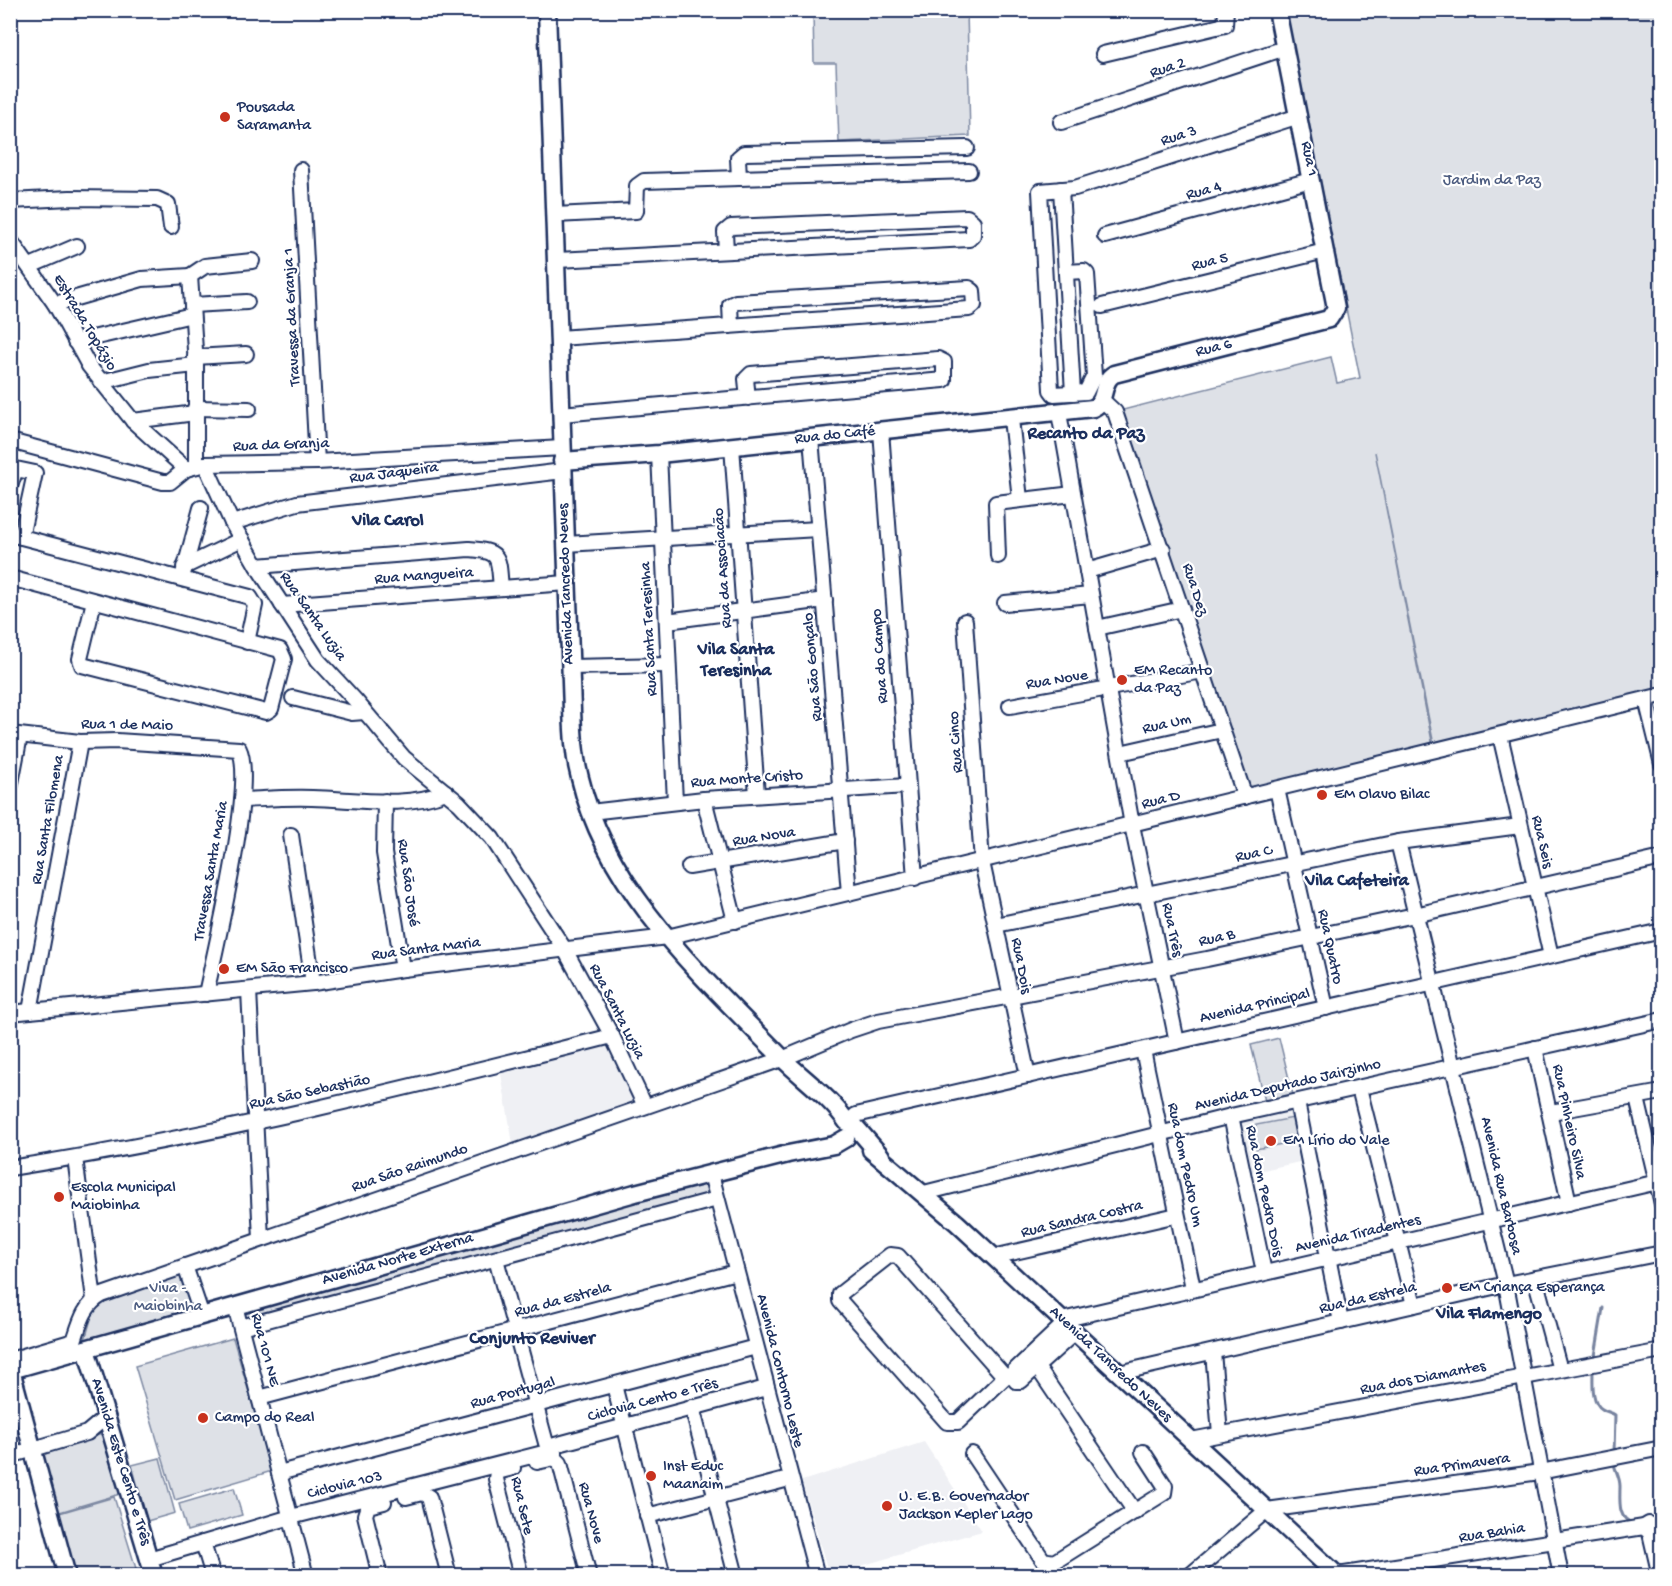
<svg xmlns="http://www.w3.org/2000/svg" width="1672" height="1586" viewBox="0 0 1672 1586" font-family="'Gochi Hand',sans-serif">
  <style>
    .built { fill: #eff0f4 }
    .green { fill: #dee1e7; stroke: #7c88a2; stroke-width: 1.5 }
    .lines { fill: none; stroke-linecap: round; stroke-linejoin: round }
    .stream { stroke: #77839f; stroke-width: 3 }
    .minor-casing { stroke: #1b2f5e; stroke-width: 18 }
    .major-casing { stroke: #1b2f5e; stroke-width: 21 }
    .minor { stroke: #fff; stroke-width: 14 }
    .major { stroke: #fff; stroke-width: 16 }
    .poi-dot { fill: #c8321e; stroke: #fff; stroke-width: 2 }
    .labels { text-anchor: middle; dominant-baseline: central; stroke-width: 4.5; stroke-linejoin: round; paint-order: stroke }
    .street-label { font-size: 16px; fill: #1b2f5e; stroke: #fff }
    .poi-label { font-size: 16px; fill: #1b2f5e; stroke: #fff; text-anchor: start }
    .park-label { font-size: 16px; fill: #4c5c80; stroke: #fff }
    .neighbourhood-label { font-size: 18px; font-weight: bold; fill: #1b2f5e; stroke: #fff }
  </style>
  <rect width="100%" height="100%" fill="#fff"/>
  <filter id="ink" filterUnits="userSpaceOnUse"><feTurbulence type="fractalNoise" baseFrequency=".0167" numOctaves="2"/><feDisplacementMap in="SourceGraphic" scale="12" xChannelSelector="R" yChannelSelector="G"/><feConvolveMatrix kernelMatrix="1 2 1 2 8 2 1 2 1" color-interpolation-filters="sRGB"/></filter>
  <g filter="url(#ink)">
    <!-- built -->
    <g class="built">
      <path d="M609,1043l26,61 -122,40 -12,-70z"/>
      <path d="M1293,1109l11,52 -54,12 -12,-52z"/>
      <path d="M924,1442l58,89 -153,44 -27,-94z"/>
    </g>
    <!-- green -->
    <g class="green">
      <path d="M813,11h154l3,125 -131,6 -3,-79h-22z"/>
      <path d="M1286,11h371l5,21 -1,656 -227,57 -59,-293 58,294 -187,46 -127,-381 212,-54 6,26 23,-5z"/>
      <path d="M1279,1038l14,57 -28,6 -14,-56z"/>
      <path d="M1293,1118l5,23 -42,8 -5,-23z"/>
      <path d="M705,1179l4,17 -463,127 -4,-13z"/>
      <path d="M184,1272l13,38 -113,33 12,-41z"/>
      <path d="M233,1338l39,133 -97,29 -40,-134z"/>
      <path d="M102,1434l18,60 -67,20 -18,-59z"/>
      <path d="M160,1458l15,55 -28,8 -15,-56z"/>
      <path d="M234,1488l8,27 -55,16 -8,-27z"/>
      <path d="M114,1497l24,78h-64l-18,-61z"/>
    </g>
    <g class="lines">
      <!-- stream -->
      <g class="stream">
        <path d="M1595,1356l8,-48"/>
        <path d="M1593,1371c0,11 -2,31 9,38 4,3 9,3 13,6l-1,39"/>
        <path d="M1614,1463c1,8 6,14 6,23 0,14 -3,33 13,37"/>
        <path d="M1651,1521l11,-1"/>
      </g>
      <!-- minor casing -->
      <g class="minor-casing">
        <g id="minor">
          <path d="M1103,54l122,-29 1,-15"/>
          <path d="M1061,122l224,-74"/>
          <path d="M301,170l16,292"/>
          <path d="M739,178l-1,-20 6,-5 223,-5"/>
          <path d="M1061,189l12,204"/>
          <path d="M10,201l60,-3 87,1 11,5 3,23"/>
          <path d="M555,215l81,-4 1,-25 7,-5 325,-10"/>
          <path d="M1105,236l206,-56"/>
          <path d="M10,240l45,64 34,62 44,55 53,48"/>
          <path d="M557,260l412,-21 4,-4v-13l-6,-5 -236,10 -6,5 1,19"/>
          <path d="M30,266l47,-20"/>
          <path d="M1066,272l18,-1 3,3 7,102 -8,16 -32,2 -3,-4 -11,-199 35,-3 224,-72"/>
          <path d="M190,276l6,89v101"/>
          <path d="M190,276l15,-10 47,-5"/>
          <path d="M55,304l87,-25 48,-3"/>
          <path d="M192,305l55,-3"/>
          <path d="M1102,306l223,-55"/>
          <path d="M559,338l410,-29 5,-4 -1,-14 -4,-3 -233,14 -6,3 1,21"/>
          <path d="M75,342l117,-27"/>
          <path d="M195,357l51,-3"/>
          <path d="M101,382l48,-12 47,-5"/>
          <path d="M1102,400l13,12 130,385"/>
          <path d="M195,408l54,1"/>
          <path d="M1059,413l73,412 45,217"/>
          <path d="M561,414l383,-34v-18l-6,-3 -187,15 -5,5 2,19"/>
          <path d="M1011,419l9,80"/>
          <path d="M133,421l62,-8"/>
          <path d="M881,431l34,447"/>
          <path d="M811,438l38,455"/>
          <path d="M10,441l153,41h7l16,-13 19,-5 112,-2 245,-14"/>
          <path d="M732,446l25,349"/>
          <path d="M659,454l16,348"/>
          <path d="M205,464l27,59 25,43 61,94 37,40 49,58 55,45 33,35 73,112 47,86 33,70"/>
          <path d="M10,486l6,-17 19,4 -14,64"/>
          <path d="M232,523l65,-20 266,-32"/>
          <path d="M10,534l240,63 5,8 -8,37"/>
          <path d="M566,544l252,-15"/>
          <path d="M998,556l-2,-53 77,-9"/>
          <path d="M257,566l212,-17c33,2 29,9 32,39"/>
          <path d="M184,567l58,-28"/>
          <path d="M1087,571l76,-22"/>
          <path d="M10,578l270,72 4,9 -13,50 -5,3 -184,-47 -2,-6 14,-58"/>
          <path d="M182,578l19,-70"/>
          <path d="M1005,603l86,-8"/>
          <path d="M282,605l285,-22"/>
          <path d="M667,621l158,-21"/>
          <path d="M965,621l17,241 46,214"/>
          <path d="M1097,628l85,-19"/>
          <path d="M570,667l98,-2"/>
          <path d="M293,698l59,15 12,-1"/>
          <path d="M1646,699l16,65"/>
          <path d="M1010,706l193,-35"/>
          <path d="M10,734l70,8 37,-1 122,8c17,33 -24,201 -33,245"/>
          <path d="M1500,735l51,221"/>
          <path d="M1120,753l102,-23"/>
          <path d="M10,788l10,-52"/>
          <path d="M1277,789l49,219"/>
          <path d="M704,799l31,122"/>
          <path d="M242,800c23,-1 46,-3 70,-2 43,1 93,11 134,-6"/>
          <path d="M385,801l-1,52 19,116"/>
          <path d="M590,812l114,-13 203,-13"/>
          <path d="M291,835l22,148"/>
          <path d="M1398,842l108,442 55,292"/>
          <path d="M689,867l156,-26"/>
          <path d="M996,925l402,-83 122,-16"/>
          <path d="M249,990l12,249"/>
          <path d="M30,1011l50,-269"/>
          <path d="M10,1013l303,-30 90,-14 264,-32 995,-242"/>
          <path d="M1535,1048l34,155"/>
          <path d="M1143,1050l50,238"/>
          <path d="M1359,1088l55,217"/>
          <path d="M1637,1098l25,106"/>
          <path d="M1297,1102l44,220"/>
          <path d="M1551,1112l111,-20"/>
          <path d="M1231,1116l33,156"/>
          <path d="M849,1122l7,-7 806,-184"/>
          <path d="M75,1158l19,141"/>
          <path d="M10,1168c204,-32 403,-81 602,-132"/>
          <path d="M711,1174l106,402"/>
          <path d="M924,1193l307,-77 431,-96"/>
          <path d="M993,1257l184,-42"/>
          <path d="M496,1259l50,184 9,12"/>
          <path d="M185,1266l17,50"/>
          <path d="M1535,1278l25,92"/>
          <path d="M235,1306l71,270"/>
          <path d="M1062,1320l600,-139"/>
          <path d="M1065,1323l-51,48 -2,4 4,6h5l54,-49"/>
          <path d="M241,1327l476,-128"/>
          <path d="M1213,1352l7,82"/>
          <path d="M10,1360l64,-19c6,-18 10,-36 28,-46l680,-236 69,-29 27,-9 329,-62 208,-44 247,-57"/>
          <path d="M1037,1367l98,145"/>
          <path d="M1119,1373l387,-89 156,-31"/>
          <path d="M1005,1377l-107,-121 -8,-1 -50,39v7l107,121h11l47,-45 7,-2"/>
          <path d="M614,1385l49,191"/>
          <path d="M259,1398l477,-126"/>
          <path d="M692,1407l44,169"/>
          <path d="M1191,1440l471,-89"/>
          <path d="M972,1454l71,106 11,2 110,-69 1,-7 -22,-34"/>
          <path d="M10,1456l77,-23 19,-16"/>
          <path d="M537,1462l18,-4 5,5 29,113"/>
          <path d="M513,1468l-16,4 -1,7 25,97"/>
          <path d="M279,1473l477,-126"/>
          <path d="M406,1497l16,-4 7,4 20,79"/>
          <path d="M647,1516l142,-37"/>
          <path d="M1644,1527l6,6 10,43"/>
          <path d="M203,1543l10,33"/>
          <path d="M149,1559l142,-42 256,-65 8,-7 211,-57"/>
          <path d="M1338,1575l306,-48 5,-3"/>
          <path d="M380,1576l-15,-61 3,-9 16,-4"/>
          <path d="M1189,1576l78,-66 273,-38 122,-24"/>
        </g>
      </g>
      <!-- major casing -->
      <g class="major-casing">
        <g id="major">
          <path d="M547,10l25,700c1,23 2,46 8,68 27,114 123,199 202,280 21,21 49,40 65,64l7,3 27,31"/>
          <path d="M562,461l97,-7 434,-46c15,-7 7,-26 21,-34l215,-55 7,-11 -59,-298"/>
          <path d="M871,1150l86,73 381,353"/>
          <path d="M86,1349l68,227"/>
          <path d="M67,1576l-56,-206 624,-177 153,-39 46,-9 12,-7"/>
        </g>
      </g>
      <!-- minor -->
      <use href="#minor" class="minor"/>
      <!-- major -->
      <use href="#major" class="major"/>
    </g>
  </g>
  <!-- markers -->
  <g class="poi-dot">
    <circle cx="225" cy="117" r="6"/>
    <circle cx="1122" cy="680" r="6"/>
    <circle cx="1322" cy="795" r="6"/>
    <circle cx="224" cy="969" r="6"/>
    <circle cx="1271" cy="1141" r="6"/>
    <circle cx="59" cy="1197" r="6"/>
    <circle cx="1447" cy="1288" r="6"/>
    <circle cx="203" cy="1418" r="6"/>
    <circle cx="651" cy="1476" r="6"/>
    <circle cx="887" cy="1506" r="6"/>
  </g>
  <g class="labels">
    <!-- street labels -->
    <g class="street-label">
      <text transform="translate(1168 69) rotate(-18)">Rua 2</text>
      <text transform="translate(1179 137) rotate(-18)">Rua 3</text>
      <text transform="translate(1308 159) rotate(79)">Rua 1</text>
      <text transform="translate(1204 192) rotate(-15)">Rua 4</text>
      <text transform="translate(1210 263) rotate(-14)">Rua 5</text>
      <text transform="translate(293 317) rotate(-93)">Travessa da Granja 1</text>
      <text transform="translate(84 323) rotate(59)">Estrada Topázio</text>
      <text transform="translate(1214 349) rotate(-14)">Rua 6</text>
      <text transform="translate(835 436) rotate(-6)">Rua do Café</text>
      <text transform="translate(281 446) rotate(-2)">Rua da Granja</text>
      <text transform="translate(394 474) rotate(-7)">Rua Jaqueira</text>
      <text transform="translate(724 568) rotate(-94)">Rua da Associacão</text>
      <text transform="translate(424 577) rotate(-4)">Rua Mangueira</text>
      <text transform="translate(567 584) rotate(-92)">Avenida Tancredo Neves</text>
      <text transform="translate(1194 590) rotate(72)">Rua Dez</text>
      <text transform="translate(312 617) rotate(55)">Rua Santa Luzia</text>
      <text transform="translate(650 629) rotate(-93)">Rua Santa Teresinha</text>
      <text transform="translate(881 656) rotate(-94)">Rua do Campo</text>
      <text transform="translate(814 667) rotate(-95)">Rua São Gonçalo</text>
      <text transform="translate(1057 681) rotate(-9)">Rua Nove</text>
      <text transform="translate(1167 725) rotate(-13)">Rua Um</text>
      <text transform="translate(127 726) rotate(1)">Rua 1 de Maio</text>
      <text transform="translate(957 742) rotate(-94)">Rua Cinco</text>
      <text transform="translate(747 780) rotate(-4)">Rua Monte Cristo</text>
      <text transform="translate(1161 801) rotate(-14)">Rua D</text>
      <text transform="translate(49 820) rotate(-80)">Rua Santa Filomena</text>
      <text transform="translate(764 838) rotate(-9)">Rua Nova</text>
      <text transform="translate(1541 842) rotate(77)">Rua Seis</text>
      <text transform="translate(1254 855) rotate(-12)">Rua C</text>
      <text transform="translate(212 871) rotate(-80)">Travessa Santa Maria</text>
      <text transform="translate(407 883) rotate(82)">Rua São José</text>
      <text transform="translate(1171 930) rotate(78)">Rua Três</text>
      <text transform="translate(1217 939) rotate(-13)">Rua B</text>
      <text transform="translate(1329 947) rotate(78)">Rua Quatro</text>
      <text transform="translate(426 950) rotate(-7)">Rua Santa Maria</text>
      <text transform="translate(1020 966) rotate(79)">Rua Dois</text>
      <text transform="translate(1255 1007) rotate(-13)">Avenida Principal</text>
      <text transform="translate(616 1012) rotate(63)">Rua Santa Luzia</text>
      <text transform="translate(1288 1086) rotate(-13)">Avenida Deputado Jairzinho</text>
      <text transform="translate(310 1093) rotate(-12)">Rua São Sebastião</text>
      <text transform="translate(1568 1122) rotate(78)">Rua Pinheiro Silva</text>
      <text transform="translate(1184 1165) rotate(78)">Rua dom Pedro Um</text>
      <text transform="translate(410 1169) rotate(-19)">Rua São Raimundo</text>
      <text transform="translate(1500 1186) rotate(77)">Avenida Rua Barbosa</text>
      <text transform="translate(1263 1191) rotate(78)">Rua dom Pedro Dois</text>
      <text transform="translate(1082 1220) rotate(-13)">Rua Sandra Costra</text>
      <text transform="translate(1358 1235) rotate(-13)">Avenida Tiradentes</text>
      <text transform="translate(398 1260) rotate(-16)">Avenida Norte Externa</text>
      <text transform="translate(1368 1299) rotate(-13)">Rua da Estrela</text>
      <text transform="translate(563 1301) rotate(-15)">Rua da Estrela</text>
      <text transform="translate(264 1350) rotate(75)">Rua 101 NE</text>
      <text transform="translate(1110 1365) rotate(43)">Avenida Tancredo Neves</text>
      <text transform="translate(779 1371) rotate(76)">Avenida Contorno Leste</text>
      <text transform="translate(1423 1379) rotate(-11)">Rua dos Diamantes</text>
      <text transform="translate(513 1394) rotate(-15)">Rua Portugal</text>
      <text transform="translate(653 1401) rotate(-15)">Ciclovia Cento e Três</text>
      <text transform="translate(120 1462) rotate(73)">Avenida Este Cento e Três</text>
      <text transform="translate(1462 1466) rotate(-8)">Rua Primavera</text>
      <text transform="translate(345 1486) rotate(-14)">Ciclovia 103</text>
      <text transform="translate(521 1506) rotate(77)">Rua Sete</text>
      <text transform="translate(590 1513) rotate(75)">Rua Nove</text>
      <text transform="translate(1492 1534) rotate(-9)">Rua Bahia</text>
    </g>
    <!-- poi labels -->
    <g class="poi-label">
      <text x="237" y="108">Pousada<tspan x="237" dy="18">Saramanta</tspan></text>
      <text x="1134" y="671">EM Recanto<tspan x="1134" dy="18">da Paz</tspan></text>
      <text x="1334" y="795">EM Olavo Bilac</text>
      <text x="236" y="969">EM São Francisco</text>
      <text x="1283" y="1141">EM Lírio do Vale</text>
      <text x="71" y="1188">Escola Municipal<tspan x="71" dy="18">Maiobinha</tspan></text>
      <text x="1459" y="1288">EM Criança Esperança</text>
      <text x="215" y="1418">Campo do Real</text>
      <text x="663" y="1467">Inst Educ<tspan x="663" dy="18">Maanaim</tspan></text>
      <text x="899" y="1497">U. E.B. Governador<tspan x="899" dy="18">Jackson Kepler Lago</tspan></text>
    </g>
    <!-- park labels -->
    <g class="park-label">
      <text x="1492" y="181">Jardim da Paz</text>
      <text x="168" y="1289">Viva -<tspan x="168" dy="18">Maiobinha</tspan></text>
    </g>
    <!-- neighbourhood labels -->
    <g class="neighbourhood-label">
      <text x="1086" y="434">Recanto da Paz</text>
      <text x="388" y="521">Vila Carol</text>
      <text x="736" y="650">Vila Santa<tspan x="736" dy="21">Teresinha</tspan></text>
      <text x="1357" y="881">Vila Cafeteira</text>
      <text x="1489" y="1314">Vila Flamengo</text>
      <text x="532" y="1339">Conjunto Reviver</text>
    </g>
  </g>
  <!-- margin -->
  <rect width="1672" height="1586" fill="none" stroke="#fff" stroke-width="36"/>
  <rect x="18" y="18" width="1636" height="1550" fill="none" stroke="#1b2f5e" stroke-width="2" filter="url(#ink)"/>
</svg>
